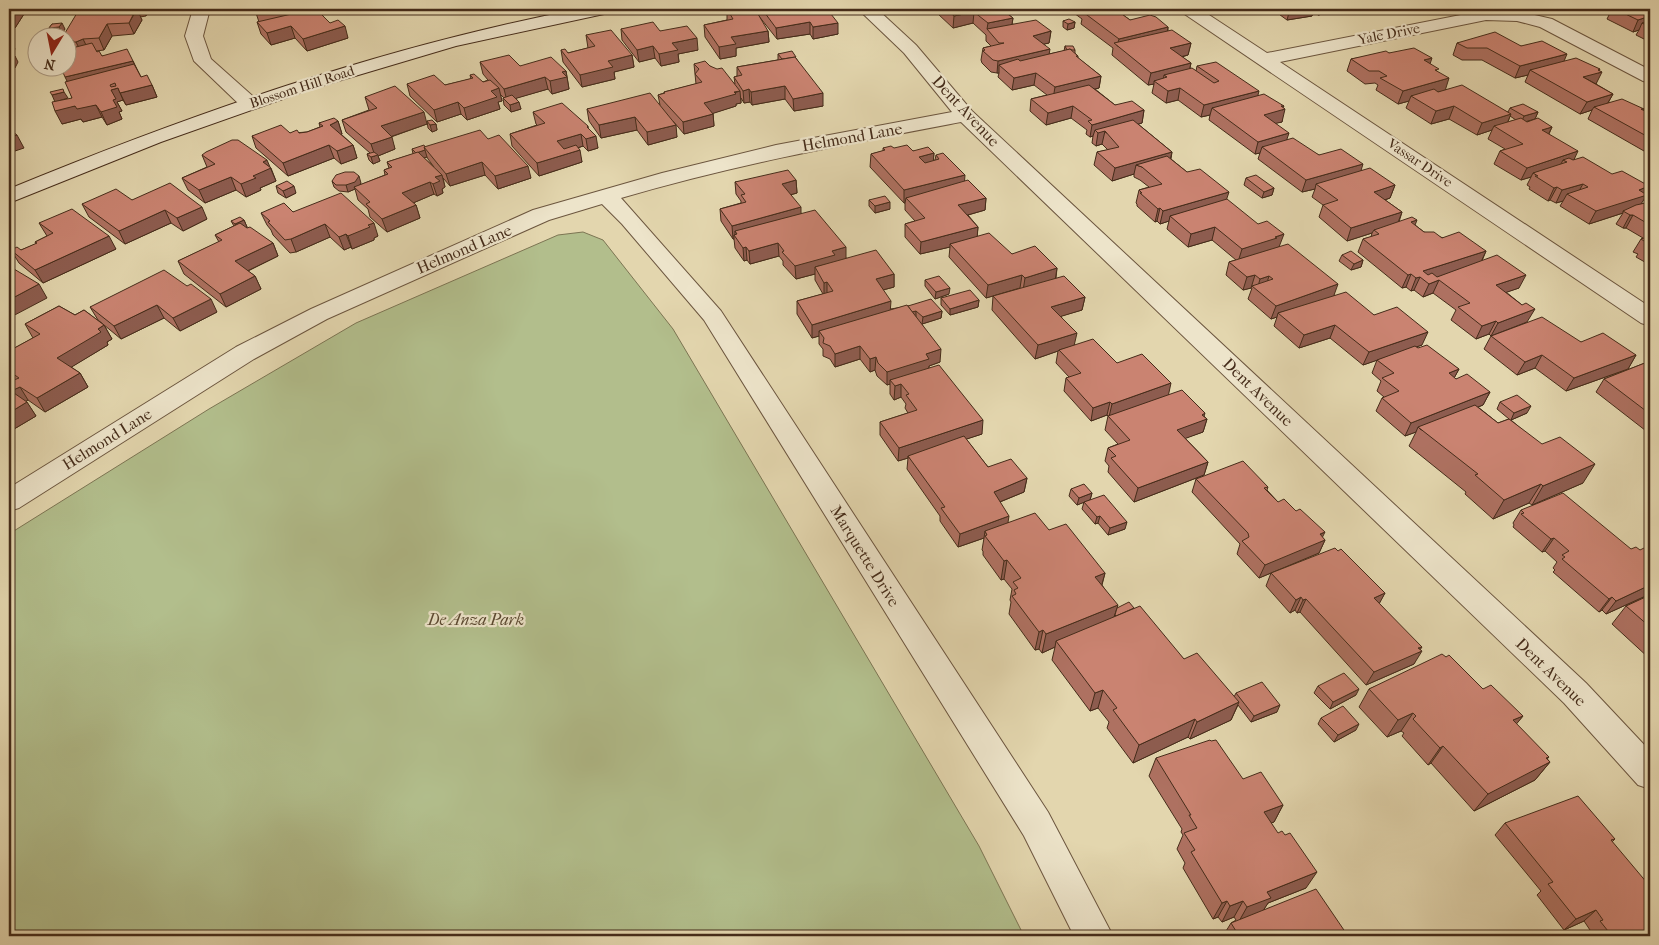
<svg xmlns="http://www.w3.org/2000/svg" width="1659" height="945" viewBox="0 0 1659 945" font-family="'IM FELL French Canon',serif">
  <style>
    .green { fill: #b2be8c; stroke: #7c7553 }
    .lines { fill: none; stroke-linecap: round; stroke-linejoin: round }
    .street-casing { stroke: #6c563f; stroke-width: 2 }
    .secondary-casing { stroke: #452c1a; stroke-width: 2 }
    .street { fill: #ede4ca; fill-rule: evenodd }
    .secondary { fill: #ede4ca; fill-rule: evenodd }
    .wall { fill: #ae7161; stroke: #452c1a; fill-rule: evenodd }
    .shaded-wall { fill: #8d5c4f; stroke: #452c1a }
    .building { fill: #ca8371; stroke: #452c1a; fill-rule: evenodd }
    .labels { text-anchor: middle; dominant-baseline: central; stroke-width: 4.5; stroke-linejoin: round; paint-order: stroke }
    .far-street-label { font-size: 14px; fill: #452c1a; stroke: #ede4ca }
    .street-label { font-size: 16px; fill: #452c1a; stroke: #ede4ca }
    .park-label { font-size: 16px; font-style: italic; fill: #5b4931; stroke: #ede4ca }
  </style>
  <rect width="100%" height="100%" fill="#e3d6ae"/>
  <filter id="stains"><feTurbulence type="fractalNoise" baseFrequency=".004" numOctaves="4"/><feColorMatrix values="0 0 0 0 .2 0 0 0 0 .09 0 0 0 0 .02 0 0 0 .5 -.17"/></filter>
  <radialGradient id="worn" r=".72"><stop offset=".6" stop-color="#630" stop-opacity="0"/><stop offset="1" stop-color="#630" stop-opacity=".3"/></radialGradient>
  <!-- green -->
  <path class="green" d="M583,232l20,8 70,89 306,517 45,90h-1015v-402l200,-125 147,-86 202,-88z"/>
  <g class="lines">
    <!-- street casing -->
    <g class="street-casing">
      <g id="street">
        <path d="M193,9h17l-7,27 8,23 45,40 3,4 -3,4 -7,2 -7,-2 -48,-46 -9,-25z"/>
        <path d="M858,9h19l39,36 56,66 614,572 64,68v38l-12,-4 -74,-82 -603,-581c-115,22 -228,43 -340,76l100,113 327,501 65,124h-39l-50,-100 -320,-516 -82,-96 -20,-20 -53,16 -222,99 -73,40 -235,149 -10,3v-23l227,-141 75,-38 222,-99 129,-37 114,-28 176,-33 -48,-59z"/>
        <path d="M1180,9h20l67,44 219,-43 31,1 35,8 98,51v13l-7,-2 -103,-54 -23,-6 -31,-1 -206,42 370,245v19l-9,-3 -458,-310z"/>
      </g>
    </g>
    <!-- secondary casing -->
    <g class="secondary-casing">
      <path id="secondary" d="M579,9h34l-3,4 -6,1 -148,32 -148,44 -147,52 -152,61v-14c185,-76 373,-142 570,-180z"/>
    </g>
    <!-- street -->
    <use href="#street" class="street"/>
    <!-- secondary -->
    <use href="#secondary" class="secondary"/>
  </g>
  <!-- wall -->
  <g class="wall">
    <path d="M9,9h35l-3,4 -17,1 -9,14h-6z"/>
    <path d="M76,9h75l-5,7 -6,1 2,3 -8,14 -22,2 -8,14 -8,1 6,5 31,5 8,16 11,8 5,12 -31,8 -3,-5 -6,2 5,9 -3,1 3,7 -15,6 -5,-8 -19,5 -2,-3 -19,5 10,-26 -5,-17 1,-43 10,-25z"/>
    <path d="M255,9h74l-1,5 -7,1 9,8 18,15 -41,13 -12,-13 -24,7 -10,-11 -4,-12h2l-4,-12z"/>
    <path d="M409,9h27l-23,5z"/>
    <path d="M727,9l41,22 1,11 -33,6v8l-16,3 -15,-22 -1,-12 23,-5z"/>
    <path d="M758,9h69l11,25 -25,5 -3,-5 -33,5 -19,-24z"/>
    <path d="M933,9h76l-1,5 5,4 -1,6 39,7 -2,12 -5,1 5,10 15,-3 1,-5 10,4v3l3,3v2l23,18 -2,12 -4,1 20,16 29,5 -2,13 -4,1 34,28 -1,7 16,13 39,27 108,96 40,20 48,30 -6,2 43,22 -5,9 2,1 34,13 -7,13 -5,2 20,16 11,-4 -12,-10 3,-7 27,11 -16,7 72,63 -51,22 -3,-2 -36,16 -28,-25 1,-2 -57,-46 7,-14 -11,4 -29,-25 6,-13 2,-1 -7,-6 4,-10 -9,-8 5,-13 -14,5 -33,-27 -31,10 -25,-22 3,-9 -6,2 -23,-20 4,-11h-1l-8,2 -17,-15 3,-13 7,-2 -24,-20 -24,7 -21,-18 2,-8 -9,3 -3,-3 -2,1 -18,-16v-2l-1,-1 3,-13 10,-3 -9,-7 -6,-3v-3l-22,7 -18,-16 3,-13 11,-2 -6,-6 -6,2 -4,-3 1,-7 -3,1 -4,-3 1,-4 -16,-12 -25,7 -16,-14 1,-12 16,-4 -13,-10 -22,5 -14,-13 1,-4h-2l-6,-1 -9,-9 -1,-3 2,-12 8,-2 -5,-5v-6l-13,-12 -20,5 -15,-14v-4l-2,1z"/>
    <path d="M1057,9h58l15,11 38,7v4l23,12 -3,12 -6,2 9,6 -1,5 6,3 1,-5 86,42 -1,14 -7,1 12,17 32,15 42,15 34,15 -5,13 -5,2 17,12 -3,10 16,3 9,7 62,19 -4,10 37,27 -13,4 16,13 -31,31 -2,-2 -13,5 -25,-19 5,-10 -23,-17 -10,4 -9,-7 -3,1 -5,-4 -4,1 -44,-36 5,-13 8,-2 1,-4 -25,8 -28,-24 4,-12 -11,-8 3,-8 -13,3 -44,-33 2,-6 -5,1 -46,-34 1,-5 -9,2 -23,-17 -12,3 -14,-10 2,-9 -6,1 -36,-30 1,-7 -32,-24 1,-5 -12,-9 -8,2z"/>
    <path d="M1238,9h105v1l-25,5 -5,-4 -1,5 -25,4 -15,-11 -27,5z"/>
    <path d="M1612,9h38v33l-14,-7 3,-5 -6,2 -26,-13z"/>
    <path d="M1063,21l12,1 -1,6 -7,2 -4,-3z"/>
    <path d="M52,24l13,5 -3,4 -10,1 -3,-6z"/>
    <path d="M621,29l39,2 38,19 -20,4 1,8 -18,4 -6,-8 -16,4 -17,-22z"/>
    <path d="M586,35l46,20 2,12 -20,5 1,7 -33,8 -19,-25 -2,-12 7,3 20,-5z"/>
    <path d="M1457,43l64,3 43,16 35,9 -3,13 17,10 -5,9 36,6 -1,1 7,4v35l-6,2 -56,-32 4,-9 -12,4 -55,-32 3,-7 -13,3 -33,-18h-20l-9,-5z"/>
    <path d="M1389,53l41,11 8,8 7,18 63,22 2,-4 28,4 -3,7 -9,2 26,6 -3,7 25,26 71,34 -4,10 9,-2v63l-14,-8 2,-3 -5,-2 8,-13 2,-1 -17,-10h-3l-7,-4 7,-11 -34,11 -29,-18 3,-5 -7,2 -6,-3 -2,1 -19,-12 1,-2 -3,-2 4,-8 -10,3 -27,-16 6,-13 5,-2 -17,-10 4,-9 -15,5 -28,-16 -18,5 -25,-16 3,-7 -11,3 -22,-14 2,-5 -3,-2 -10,1 -18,-13 4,-12zM1510,116l6,4 -8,2z"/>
    <path d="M778,54l18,4 27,48 -29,5 -9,-12 -33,6 -2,-3 -6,1 -3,-5v5l-5,1v2l-23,7 1,13 -30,8 -11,-13 4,16 -29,8 -11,-15 -36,8 -12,-17 -2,-12 73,-4 -2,-10 6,-2v-1l32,-8 -2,-20 16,2 25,18 -1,-7 3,-1v-9l41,-7z"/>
    <path d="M480,62l86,9 3,18 -17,5 -4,-5 -32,9 5,11 -10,3 -7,-7 -1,-7h1l-4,-4 2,7 -4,1 2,7 -33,11 -6,-6 -24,8 -27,-26 -3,-12 38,1 26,-6 -1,-4 13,7 5,-2 -5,-6z"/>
    <path d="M365,97l62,27 -36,13 4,12 -17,7 2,5 -7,3 -4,-4 -2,-6 3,-1 -24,-21 -4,-12 27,-10z"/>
    <path d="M533,112l56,17 9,19 -10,3 -5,-5 -5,2 4,14 -43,14 -27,-30 -2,-12 27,-9 -1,-1z"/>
    <path d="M338,121l4,13h-1l12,11 4,13 -16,6 -7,-6 -46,18 -32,-28 -4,-12 55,-4 13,-5 -1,-4z"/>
    <path d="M427,121l9,3 1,6 -5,2 -4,-4z"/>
    <path d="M488,139l43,39 -33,11 -13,-14 -35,11 -7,-8 2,9 -3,2 1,4 -6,3 -3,-2 -21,9 3,2 4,13 -33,14 -17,-15 -2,-8 -10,-9 -3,-11 -7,3 -9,-1 -5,-4 -2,-6 29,2 -1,2 25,-10 -1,-5 5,-2 -2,-6 26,-8 -1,-5zM427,157l1,2 6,8 -10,-9z"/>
    <path d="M883,148l51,5 -1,8 2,-1 1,-5 28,26 22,17 -1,12 -17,5 10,12 -1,9 35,18 45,14 -1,10 29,19 -3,13 -21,6 13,29 43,18 51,32 36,21 3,3 -4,13 -18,6 23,24 -4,13 -70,27 -26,-30 1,-6 -4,-5 3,-13 10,-4 -13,-14 3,-14 -1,-1 -16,6 -27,-30 2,-13 3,-1 -13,-14 2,-12 -23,8 -43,-49 1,-14 27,-8 -34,10 -37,-41 1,-10 -30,7 -15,-17v-13l10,-3 -10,-11v-7h-1l-34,-36 1,-13 12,-3z"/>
    <path d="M202,155l68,12 1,1 5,13 -16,7 1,2 -15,7 -10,-7 -31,13 -17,-13 -6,-12 25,-11z"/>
    <path d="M1246,178l28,10 -2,7 -10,3 -18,-13z"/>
    <path d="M796,180l1,13 -7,2 11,18 45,45 48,16v13l-11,3 8,19 17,-3 34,5 -1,7 -19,6 18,38 -11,4v3l53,65 -16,5 22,28 39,11 -3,14 -24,10 8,21 41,7 56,43 -3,12 15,23h17l50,51 50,38 2,-4 41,19 -26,10 -13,-17 -7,15 -41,19 -2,-2 -55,26 -26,-35 2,-6 -11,-14 -8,3 -38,-51 3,-13 -13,6 -3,-4 -4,1 -26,-36 2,-12 -1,-2 2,-11 -8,-10 -3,1 -18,-25v-4l-1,-1 2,-12 -26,9 -18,-26v-5l-33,-47 1,-11 -10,3 -18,-26v-13l28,-9 -3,-5 1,-4 -5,-7 -7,3 -4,-6v-10l-3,1 -10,-9 -2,-6 -5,2 -10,-13 -25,8 -5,-8 -7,-3v-7l-4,-5v-8l-7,2 -15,-24v-13l26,-7 -8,-14v-6l-19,5 -13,-14v-4l-4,-5 -29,8 -3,-4 -3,1 -9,-13 -1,-9h-1l-12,-18 -1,-12 21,-6v-2l-5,-7 -1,-12z"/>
    <path d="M276,186l20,7 -10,5 -8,-5z"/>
    <path d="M132,200l75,19 -24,12 -12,-8 -46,21 -36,-27 -7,-13z"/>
    <path d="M869,200l21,9 -15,4 -6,-7z"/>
    <path d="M293,212l85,24 -4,2v2l-22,9 -1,-2 -7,3 -14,-13 -34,15 -6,1 -17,-18 -2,-5 -4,-5 -6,-12z"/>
    <path d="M244,220l3,7h-1l27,16 5,13 -30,15 7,5 6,13 -35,18 -42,-33 -6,-13 41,-19 -4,-7 19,-9 -3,-5z"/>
    <path d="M39,223l77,26 -73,34 -24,-20 -8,-13h10l15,-6 -1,-2 12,-6z"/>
    <path d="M1342,255l21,5 -2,7 -10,3 -12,-9z"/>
    <path d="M925,280l24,14 -14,5 -10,-13z"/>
    <path d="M187,286l30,26 -37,19 -16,-13 -43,21 -23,-19 -8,-13z"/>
    <path d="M941,298l38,2 -1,7 -28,8 -9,-10z"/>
    <path d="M59,306l16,9 9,-5 20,15 8,14 -5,3 1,3 -37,22 9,6 8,14 -43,25 -17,-12 -2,1 10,15 -27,16v-50l3,-1 -3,-3v-27l24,-13 -8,-14z"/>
    <path d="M1491,336l90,6 55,13 -8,14 -62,22 -31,-23 -18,7 -33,-26z"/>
    <path d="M1650,361v73l-54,-42 8,-13z"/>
    <path d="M1196,479l72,8 -1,3 11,12 47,38 -6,13 -60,25 -22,-24 3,-10 -48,-52z"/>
    <path d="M1071,489l21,4 -2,7 35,29 -17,6 -10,-12 -3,1 -13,-15 2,-7 -7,3 -8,-9z"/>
    <path d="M1521,510l129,84 -44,20 -4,-4 -3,2 -46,-40 2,-2 -2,-2 4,-6 -12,-11 -3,1 -29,-25 1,-2 -1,-2z"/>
    <path d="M1271,573l114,20 -6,10 41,47 -6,14 -48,21 -66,-73 -3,1 -2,-3 -5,3 -24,-27z"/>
    <path d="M1650,595v64l-38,-35 14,-18z"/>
    <path d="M1446,657l37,32 40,27 -7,8 34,38 -15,18 -61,31 -43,-48 -3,2 -26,-29 2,-3 -3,-2 -14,6 -28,-30 10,-18z"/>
    <path d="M1318,686l38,9 -26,14 -16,-16z"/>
    <path d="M1321,718l35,12 -22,12 -16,-18z"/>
    <path d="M1156,758l87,21 40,26 -9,17 -3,1 35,65 -38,15 -4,6 84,27h-125l8,-13 5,-3 -2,-3 -12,5 -4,-5 -5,2 -30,-51 2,-5 -8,-14 6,-14 -2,-3 1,-3 -33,-53z"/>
    <path d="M1505,823l110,16 -3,3 38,94h-59l-3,-4 2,-2 -6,-9 -20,9 -27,-35 4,-4 -46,-56z"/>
  </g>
  <!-- shaded-wall -->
  <g class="shaded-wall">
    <path d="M14,9h7l3,5 -9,14 -6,-12z"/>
    <path d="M39,9h5l-3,4z"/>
    <path d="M137,9l5,11 -8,14 -5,-11z"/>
    <path d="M143,9h8l-5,7z"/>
    <path d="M291,9h38l-1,5 -34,3 -5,5 -4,-11z"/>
    <path d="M379,9h18l-17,4z"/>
    <path d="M412,9h24l-23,5z"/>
    <path d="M999,9h10l-1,7z"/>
    <path d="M1062,9h8v1l-8,2z"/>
    <path d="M1084,9h23l-23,4z"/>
    <path d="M1247,9h25l-27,5z"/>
    <path d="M1290,9h24l-2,7 -25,4z"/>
    <path d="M1320,9h23v1l-25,5z"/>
    <path d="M974,12l-1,11 -20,5 1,-12z"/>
    <path d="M1650,16v10l-8,-3 -3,7 -6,2 5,-12z"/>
    <path d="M1013,18l-2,12 -24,-1 1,-6z"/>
    <path d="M810,22v12l-33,5 -1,-11z"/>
    <path d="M1075,22l-1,6 -7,2 1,-6z"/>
    <path d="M62,23l3,6 -3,4 -3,-6z"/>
    <path d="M838,23v11l-25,5v-12z"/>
    <path d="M107,24l5,12 -8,14 -5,-12z"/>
    <path d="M291,26l4,12 -24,7 -4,-12z"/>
    <path d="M345,26l3,12 -41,13 -4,-12z"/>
    <path d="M1168,27l-2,12 -49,7 2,-7z"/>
    <path d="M768,31l1,11 -33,6v8l-16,3 -1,-12 12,-10z"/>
    <path d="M1051,31l-2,12 -18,4 2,-11z"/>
    <path d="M9,37l6,12 -6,9z"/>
    <path d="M697,38l1,12 -20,4 1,8 -18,4 -2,-12 13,-11z"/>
    <path d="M83,39l6,12 -7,3 -6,-12z"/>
    <path d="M1191,43l-3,12 -21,5 3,-12z"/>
    <path d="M653,46l2,12 -16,4 -2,-12z"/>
    <path d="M1050,49l-2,12 -49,4v8h-2l1,-12z"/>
    <path d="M1567,54l-5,12 -32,4 -2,5 -13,3 5,-12z"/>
    <path d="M632,55l2,12 -20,5 1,7 -33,8 -2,-12 28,-14z"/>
    <path d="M15,56l3,6 -3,6 -6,1v-6z"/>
    <path d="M1432,58l-4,12 -4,-10z"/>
    <path d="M133,61l5,12 -67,16 -6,-12z"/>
    <path d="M1191,63l-3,12 -21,2 -3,-2 -1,6h-9v3l-6,1 3,-12z"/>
    <path d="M1600,69l-2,4 4,-1 -6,12 -13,-7z"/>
    <path d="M566,71l3,18 -17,5 -2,-13 12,-9z"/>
    <path d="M1036,73l-2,12 -22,5 2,-12z"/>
    <path d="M1101,76l-2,12 -46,11 2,-12z"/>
    <path d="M545,77l3,12 -41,12 -3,-12z"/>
    <path d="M1449,78l-4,13 -34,5 -2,5 -11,3 5,-13z"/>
    <path d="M152,85l5,12 -31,8 -6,-12z"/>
    <path d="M785,86v13l-33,6 -1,-13z"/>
    <path d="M118,88l5,12 -6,2 5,9 -3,1 3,7 -15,6 -6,-13 12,-12 -2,-10z"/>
    <path d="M499,88l3,13 -4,1 2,7 -33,11 -3,-12 27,-17z"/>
    <path d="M1180,88l-2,12 -12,3 2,-12z"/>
    <path d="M749,89l1,13 -6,1 -1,-12z"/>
    <path d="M740,91l1,12 -5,1v2l-31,10 -1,-13z"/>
    <path d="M1259,91l-3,12 -44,5 -2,7 -9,2 3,-12z"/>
    <path d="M64,92l4,6 -13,4 -3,-7z"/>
    <path d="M823,93v13l-29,5 -1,-12z"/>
    <path d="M1613,94l-7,12 -12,1 -2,3 -12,4 7,-12z"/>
    <path d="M458,102l3,12 -24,8 -3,-12z"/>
    <path d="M519,102l2,7 -10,3 -1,-7z"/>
    <path d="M96,105l6,12 -19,5 -2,-3 -19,5 -7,-13 4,-4z"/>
    <path d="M1073,106l-2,12 -25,7 2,-12z"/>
    <path d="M1281,106h3l-2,4 3,-1 -3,13 -22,5 4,-12z"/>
    <path d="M1454,106l-5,13 -18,5 5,-13z"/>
    <path d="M1144,110l-2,13 -36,10 -1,-2 -3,13 -6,2 2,-13 -3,-3 -2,6 -3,1 2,-12z"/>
    <path d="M424,112l3,12 -43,15 -3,-13z"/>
    <path d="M1538,112l-3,7 -14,4 3,-7z"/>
    <path d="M713,114l1,12 -30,8 -1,-12z"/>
    <path d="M1511,114l-5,12h-12l-2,4 -15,5 5,-12z"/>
    <path d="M635,117l2,13 -36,8 -2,-13z"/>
    <path d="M338,121l4,13 -8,3 -4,-12z"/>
    <path d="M436,124l1,6 -5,2 -2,-7z"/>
    <path d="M676,125l1,12 -29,8 -1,-13z"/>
    <path d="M588,126l2,12 6,-2 2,12 -10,3 -2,-12 1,-12z"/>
    <path d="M1552,127l-6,12 -4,-9z"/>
    <path d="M1289,133l-4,12 -23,2 -2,6 -5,1 3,-12z"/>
    <path d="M581,134l2,12 -24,8 -2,-13z"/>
    <path d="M17,135l7,13 -12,4 1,2 -4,2v-18z"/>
    <path d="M392,137l3,12 -17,7 2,5 -7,3 -2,-7 4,-1 -4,-12z"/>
    <path d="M1650,140v9l-6,2z"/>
    <path d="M329,145l5,13 -46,18 -5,-13z"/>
    <path d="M353,145l4,13 -16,6 -4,-13z"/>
    <path d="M425,150l2,7 -10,3 -1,-7z"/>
    <path d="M580,150l2,12 -43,14 -2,-13z"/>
    <path d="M1578,151l-6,13 -9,-4 -4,8 -26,5 -2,4 -10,3 6,-12z"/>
    <path d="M1172,152l-3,12 -27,3 -6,-2 -2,9 -22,7 3,-13z"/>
    <path d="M934,153l-1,12 -15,4 1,-12z"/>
    <path d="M267,160l9,21 -16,7 1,2 -15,7 -5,-13 12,-8 10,-14z"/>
    <path d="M482,162l3,13 -35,11 -4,-12z"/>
    <path d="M1363,164l-4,13 -43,7 -1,5 -13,3 4,-12z"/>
    <path d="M528,166l3,12 -33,11 -3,-13z"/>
    <path d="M442,175l3,12 -3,2 1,4 -6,3 -4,-12 2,-7z"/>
    <path d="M965,175l-1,13 -58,10 -1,5h-1v-13z"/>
    <path d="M359,176l2,7 -4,5 -3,-1 1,2 -7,3 -2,-7z"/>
    <path d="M231,177l5,13 -31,13 -6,-13z"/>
    <path d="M796,180l1,13 -15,4v-13z"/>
    <path d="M430,182l4,12 -28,12 -4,-13z"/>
    <path d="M1583,184l-7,12 -9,-2 -4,7 -7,2 6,-13z"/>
    <path d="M1395,185l-5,13 -21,7 5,-13z"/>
    <path d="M294,186l2,7 -10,5 -3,-7z"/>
    <path d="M1649,186l-5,9h3l-8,12 -16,4v2l-34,11 7,-13 43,-21z"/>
    <path d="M1557,187l-7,13 -2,1 6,-13z"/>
    <path d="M1274,188l-2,7 -10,3 2,-6z"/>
    <path d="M1229,192l-4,12 -55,12 -1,5 -9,3 3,-13z"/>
    <path d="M986,198l-1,12 -28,8 1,-13z"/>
    <path d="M890,202v7l-15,4v-7z"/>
    <path d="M416,205l4,13 -33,14 -5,-13z"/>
    <path d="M202,207l5,12 -24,12 -6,-13z"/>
    <path d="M801,207v13l-64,14 -2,-3v5l-1,-1v4h-1l-1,-13z"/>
    <path d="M1160,208l-3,13 -2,1 3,-13z"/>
    <path d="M165,210l6,13 -46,21 -6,-13z"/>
    <path d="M1402,212l-5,13 -23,5 -2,3 -25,8 4,-13z"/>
    <path d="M1630,215h3l-7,13h-3z"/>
    <path d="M244,220l3,7 -9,4 -3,-7z"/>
    <path d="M1417,220l-5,13 -1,-11z"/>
    <path d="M374,223l4,13 -4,2v2l-22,9 -4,-13 20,-11z"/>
    <path d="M325,224l5,13 -34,15 -5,-13z"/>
    <path d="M978,227l-1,12 -27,5v3l-30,7 1,-12z"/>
    <path d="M1215,227l-3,13 -24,7 3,-13z"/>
    <path d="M346,234l5,13 -7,3 -5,-13z"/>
    <path d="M1284,234l-5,13 -41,15 4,-13z"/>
    <path d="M109,236l7,13 -73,34 -8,-13z"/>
    <path d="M273,243l5,13 -37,18 -6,-13z"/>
    <path d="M778,243l1,13 -29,8 -1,-13z"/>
    <path d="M746,247l1,13 -3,1 -1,-13z"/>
    <path d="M846,247v13l-31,7v7l-19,5 -1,-13 37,-15z"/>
    <path d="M1486,251l-6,13 -54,17 -3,-10z"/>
    <path d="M1363,260l-2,7 -10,3 3,-6z"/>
    <path d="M1057,268l-2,13 -32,10 2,-13z"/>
    <path d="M894,274v13l-19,5 1,-13z"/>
    <path d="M1411,274l-5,13 -4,1 6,-13z"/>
    <path d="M1022,275l-2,13 -34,10 2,-13z"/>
    <path d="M1255,275l-4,13 -8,2 4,-13z"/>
    <path d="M1526,275l-7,13 -29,10 6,-13z"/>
    <path d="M255,276l6,13 -35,18 -6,-13z"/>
    <path d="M1269,276l-4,13 -8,1 3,-11z"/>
    <path d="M1420,277l-6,13 -3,1 5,-13z"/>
    <path d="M1439,280l-6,13 -10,4 6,-13z"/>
    <path d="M827,282v13l-3,1v-13z"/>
    <path d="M39,284l8,14 -38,20v-18z"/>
    <path d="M1338,284l-5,14 -55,15 -1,4 -6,2 5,-13z"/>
    <path d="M950,288l-1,6 -14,5 1,-7z"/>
    <path d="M1085,297l-3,13 -33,10 2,-13z"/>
    <path d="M211,299l6,13 -37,19 -7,-13z"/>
    <path d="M979,300l-1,7 -28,8v-6z"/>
    <path d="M891,301l-1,13 -71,17v5l-7,2v-13z"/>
    <path d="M157,305l7,13 -43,21 -7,-13z"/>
    <path d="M1535,309l-8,13 -36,14 7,-13z"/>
    <path d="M916,311v6l-5,-5z"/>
    <path d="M942,311l-1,7 -19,6 1,-7z"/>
    <path d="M1496,321l-7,13 -13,5 6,-13z"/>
    <path d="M104,325l8,14 -5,3 1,3 -43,26 -8,-13z"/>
    <path d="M1335,325l-5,13 -31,10 5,-13z"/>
    <path d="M1428,332l-6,13 -59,20 6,-13z"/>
    <path d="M1077,333l-3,13 -15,4 -1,1 -23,8 3,-14z"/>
    <path d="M860,346v13l-25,8v-13z"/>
    <path d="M941,349l-1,13 -11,4 -1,6 -38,8v4l-3,1v-13l39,-18z"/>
    <path d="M1542,355l-7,13 -18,7 8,-13z"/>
    <path d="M1636,355l-8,14 -62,22 8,-13z"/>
    <path d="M876,357l-1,13 -5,2v-13z"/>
    <path d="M1459,369l-7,13 -3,-9z"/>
    <path d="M80,373l8,14 -43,25 -8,-14z"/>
    <path d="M1171,383l-3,14 -59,20 3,-13z"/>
    <path d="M901,384v13l-7,3 1,-14z"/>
    <path d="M20,387l8,13 -8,5 -9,-14z"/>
    <path d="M1490,392l-7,13 -62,25 -3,-3 -2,5 -11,4 6,-13z"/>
    <path d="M27,402l9,14 -27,16v-19z"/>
    <path d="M1110,402l-3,13 -16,6 2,-13z"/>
    <path d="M1531,406l-4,7 -16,7 3,-7z"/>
    <path d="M1205,413l-2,7 4,-1 -4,13 -30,11 4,-13z"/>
    <path d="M983,420l-1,14 -73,24 -1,-2v2l-10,3 1,-13z"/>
    <path d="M1208,462l-4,13 -70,27 4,-14z"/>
    <path d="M1595,464l-12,19 -51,22 11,-19z"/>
    <path d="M1027,478l-3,14 -32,13 2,-13z"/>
    <path d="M1541,484l-12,19 -36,16 11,-19z"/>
    <path d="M1092,493l-2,7 -13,5 2,-7z"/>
    <path d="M1009,516l-2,13 -20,6 -2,-4 -1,7 -26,9 2,-13z"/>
    <path d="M1100,516l-2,7 -3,1 2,-7z"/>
    <path d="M1127,522l-2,7 -17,6 2,-7z"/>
    <path d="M1325,532l-5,10 5,-2 -6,13 -60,25 6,-13z"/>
    <path d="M1554,538l-9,13 -3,1 9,-13z"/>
    <path d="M1007,560l-3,19 -3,1 3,-19z"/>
    <path d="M1105,573l-5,18 -5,-14z"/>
    <path d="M1650,585v9l-44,20 10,-13z"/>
    <path d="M1385,593l-7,13 -4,-8z"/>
    <path d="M1301,597l-6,13 -5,3 6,-13z"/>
    <path d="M1612,597l-10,13 -3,2 10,-13z"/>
    <path d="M1306,599l-6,13 -3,1 6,-13z"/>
    <path d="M1118,605l-6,18 -56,18 -1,6 -13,6 4,-19z"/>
    <path d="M1043,630l-4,19 -4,1 4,-18z"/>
    <path d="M1422,647l-4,6 4,-2 -8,13 -48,21 8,-13z"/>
    <path d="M1359,689l-3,6 -26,14 3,-7z"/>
    <path d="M1103,690l-5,18 -8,3 5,-18z"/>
    <path d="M1239,702l-8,18 -41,19 7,-17z"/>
    <path d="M1280,705l-3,7 -26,10 3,-6z"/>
    <path d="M1413,713l-12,18 -14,6 11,-17z"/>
    <path d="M1523,716l-14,17 4,-13z"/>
    <path d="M1195,719l-7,18 -55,26 6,-18z"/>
    <path d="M1359,724l-3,6 -22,12 4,-7z"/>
    <path d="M1443,746l-12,17 -3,2 12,-17z"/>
    <path d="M1549,757l-9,10 10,-5 -15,18 -61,31 14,-17z"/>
    <path d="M1283,805l-9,17 -19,7 9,-17z"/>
    <path d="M1317,872l-11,16 -38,15 -7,11 -23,9 9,-16 20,-15z"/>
    <path d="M1227,901l-9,16 -5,2 9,-16z"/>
    <path d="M1243,901l-9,16 -12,5 8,-16z"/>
    <path d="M1596,910l-12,11 -20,9 12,-11z"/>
  </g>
  <!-- building -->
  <g class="building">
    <path d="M9,9h5l-5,7z"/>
    <path d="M136,9l-7,14 -22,1 -8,14 -16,1 -7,3h-3v-2h-5v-2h-6l15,-25z"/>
    <path d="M255,9h17l-17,1z"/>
    <path d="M284,9h7v1l-6,1z"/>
    <path d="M313,9h3l14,14 8,-3 7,6 -42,13 -12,-13 -24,7 -10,-11z"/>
    <path d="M727,9h28l13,22 -37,6 5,7 -17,3 -15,-22 29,-6z"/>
    <path d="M762,9h65l11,14 -25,4 -3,-5 -34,6z"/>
    <path d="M946,9h55l12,9 -25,5 -14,-11 -20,4z"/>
    <path d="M1099,9h16l15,11 20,-5 6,2 12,10 -49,12 -36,-27z"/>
    <path d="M1615,9h35v7l-12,4z"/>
    <path d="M1069,19l6,3 -7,2 -5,-3z"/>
    <path d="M1036,20l15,11 -18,5 17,13 -52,12 -5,-1 -10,-9 2,-1 -2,-2 21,-5h-5l-12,-14z"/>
    <path d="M1650,21v6l-8,-4z"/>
    <path d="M653,22l7,9 27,-5 10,12 -25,5 6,7 -19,4 -6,-8 -16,4 -16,-21z"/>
    <path d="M62,23l-3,4 -10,1 3,-4z"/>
    <path d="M611,30l21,25 -24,6 5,6 -33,8 -19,-25 4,-1 3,4 27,-7 -9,-11z"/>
    <path d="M1172,30l19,13 -21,5 21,15 -40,10 -37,-30z"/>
    <path d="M1495,32l26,14 21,-5 25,13 -47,12 -33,-18h-20l-10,-5z"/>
    <path d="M92,43l5,9 2,-1 3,5 25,-7 6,12 -68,16 -4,-9h7v-19z"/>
    <path d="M1065,46h8l2,4h-3l-2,-1 -3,1z"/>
    <path d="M1414,48l18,10 -8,2 15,9 -4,1 14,8 -46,13 -23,-13 7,-2 -8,-5h-10l-18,-12 35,-8 3,2z"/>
    <path d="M1070,49l8,7h-2l25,20 -46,11 -19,-14 -22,5 -15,-13 19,-6 2,2z"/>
    <path d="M792,51l4,6 -14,2 -4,-5z"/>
    <path d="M509,55l11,11 31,-9 15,14 -4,1 5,5 -17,4 -5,-4 -41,12 -24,-27z"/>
    <path d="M15,56l-3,6 -3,1v-6z"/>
    <path d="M795,57l28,36 -30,6 -8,-13 -34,6 -2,-3 -6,2 -9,-14 8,-2 -5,-8z"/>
    <path d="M1576,58l24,11 -2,1 4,2 -19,5 30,17 -26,8 -57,-32z"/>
    <path d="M705,61l5,5 7,3 5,-1 18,23 -6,1 2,2 -32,9 9,11 -30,8 -25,-27 7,-2 -1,-1 38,-10 -7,-8 4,-5 -5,-5z"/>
    <path d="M1216,62l43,29 -55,14 -24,-17 -12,3 -14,-10 13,-4 -3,-2 28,-7 22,15 5,-2 -22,-15z"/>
    <path d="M134,64l7,13 6,-2 5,10 -32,8 -2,-5 -7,2 5,9 -3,1 4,7 -16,5 -5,-7 -19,4 -2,-3 -20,5 -3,-9 20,-4 -7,-16zM115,83l1,3 -5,1 -1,-2z"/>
    <path d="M474,74l9,8 7,-2 9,8 -8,3 6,6 -33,11 -6,-6 -24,8 -27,-26 27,-9 11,10 28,-7 -3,-3z"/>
    <path d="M1089,85l26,20 17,-4 12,9 -52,15 -4,-4 4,-1 -19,-14 -25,7 -17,-14z"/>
    <path d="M1462,85l49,29 -29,9 -28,-17 -18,5 -25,-15 23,-7 4,3z"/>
    <path d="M395,86l29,26 -43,14 11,11 -21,7 -29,-24 35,-12 -12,-11z"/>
    <path d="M63,89l1,3 -12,3 -2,-3z"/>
    <path d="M650,93l26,32 -29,7 -12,-15 -36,8 -12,-16z"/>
    <path d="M1264,94l20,12h-3l4,3 -21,6 25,18 -31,9 -46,-34z"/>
    <path d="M512,95l7,7 -9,3 -7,-7z"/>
    <path d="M1622,99l22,10h-3l9,5v24l-56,-31z"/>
    <path d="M562,103l26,23 -1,1 9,9 -10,3 -5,-5 -24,7 7,8 12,-4 4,5 -43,13 -27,-29 35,-11 -12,-11z"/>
    <path d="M1523,104l15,8 -14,4 -14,-8z"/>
    <path d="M334,118l4,3 -8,4 23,20 -16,6 -8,-6 -46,18 -31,-27 29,-11 9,8 7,-3 2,3 8,-1 16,-6 -4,-3z"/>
    <path d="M1521,118l6,4 11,-4 14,9 -10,3 36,21 -51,17 -27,-17 23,-7 -29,-18z"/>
    <path d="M432,120l4,4 -6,1 -3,-4z"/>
    <path d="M1133,120l39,32 -57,16 -18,-16 22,-5 -14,-16 -7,2 -3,-3z"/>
    <path d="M9,129l8,6 -8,3z"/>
    <path d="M480,130l8,9 11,-4 29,31 -33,10 -13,-14 -36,12 -22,-27z"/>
    <path d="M1293,138l26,17 22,-6 22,15 -57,16 -44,-33z"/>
    <path d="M232,140h6l29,20 -4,2 8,6 -18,8 3,2 -15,6 -10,-7 -32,13 -17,-12 33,-14 -13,-9 4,-3z"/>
    <path d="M424,145l1,2h-1l1,3 -9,3 -4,-4z"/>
    <path d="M907,145l6,6 15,-4 6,6 -15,4 6,6 14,-4 -3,-4 7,-2 22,22 -61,15 -33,-36 14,-4 -2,-2 8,-2 3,2z"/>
    <path d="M374,152l4,3 -7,2 -4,-3z"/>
    <path d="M418,152l24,23 -7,2 5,4 -7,3 -3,-2 -28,11 14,12 -34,14 -16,-15 4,-2 -16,-15 34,-13 -4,-4 8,-3 -5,-5z"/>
    <path d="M1167,156l20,16 13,-3 29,23 -66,19 -3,-3 -2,1 -18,-16h2l-3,-3 23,-6 -20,-17 -6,-2z"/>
    <path d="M1583,157l29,17 10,-3 27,15 -10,4 8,5 -51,16 -29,-17 21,-7 -5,-3 -21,6 -5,-3 -3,1 -19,-12h3l-5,-3 34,-11 -4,-2 6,-2 4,2z"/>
    <path d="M1370,168l25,17 -21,7 28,20 -51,16 -28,-23 15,-5 -22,-16z"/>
    <path d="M788,170l8,10 -14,4 19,23 -69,19 -12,-17 26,-7 -5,-7 4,-1 -10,-12z"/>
    <path d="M345,172h9l5,4 -4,6 -9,3h-10l-4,-4 4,-6z"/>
    <path d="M1256,175l18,13 -10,4 -18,-14z"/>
    <path d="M968,180l18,18 -28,7 20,22 -57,15 -16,-18 20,-6 -19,-20z"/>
    <path d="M287,181l7,5 -11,5 -7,-5z"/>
    <path d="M170,183l32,24 -25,11 -12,-8 -46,21 -37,-27 34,-15 16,11z"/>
    <path d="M341,193l33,30 -6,2 2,2 -22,9 -2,-2 -7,3 -14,-13 -34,15 -6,1 -17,-18 2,-1 -9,-8 23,-10 9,9z"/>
    <path d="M885,196l5,6 -15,4 -6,-6z"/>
    <path d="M1227,199l31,25 9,-3 17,13 -9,3 2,1 -35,11 -27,-22 -24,7 -21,-18z"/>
    <path d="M1650,202v23l-17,-10h-3l-7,-4 13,-6z"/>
    <path d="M72,209l37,27 -74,34 -24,-20 6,-3 4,3 16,-7 -2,-1 18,-9 -14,-10z"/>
    <path d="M815,210l31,37 -14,4 3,4 -40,11 -13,-14 2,-1 -6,-8 -29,8 -3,-4 -3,1 -9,-13 3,-1 -2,-3z"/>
    <path d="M240,217l4,3 -9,4 -4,-3z"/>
    <path d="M1412,217l5,3 -6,2 13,10h10l8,6 17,-6 27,19 -63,20 5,4 4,-2 5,4 60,-22 29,20 -30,10 26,20 4,-2 9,6 -37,14 -2,-2 -14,5 -24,-19 12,-4 -31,-23 -10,4 -9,-7 -4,1 -5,-4 -3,1 -45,-36 16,-5 -5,-4z"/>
    <path d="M240,223l7,5 3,-1 23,16 -38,18 20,15 -35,18 -42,-33 44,-21 -7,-5z"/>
    <path d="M989,233l23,21 23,-8 22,22 -32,10 -3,-3 -34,10 -38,-41z"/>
    <path d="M1650,236v11l-6,-3 3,-1 -6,-4z"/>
    <path d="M1288,244l50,40 -62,22 -24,-20 21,-7 -4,-3 -9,3 -5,-4 -8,2 -18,-15z"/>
    <path d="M876,250l18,24 -18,5 15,22 -79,24 -15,-24 36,-10 -6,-9 -3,1 -9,-16z"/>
    <path d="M1351,251l12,9 -9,4 -12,-9z"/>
    <path d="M9,266l30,18 -30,16z"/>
    <path d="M164,270l23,16 4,-2 20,15 -38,19 -16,-13 -43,21 -24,-19z"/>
    <path d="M939,276l11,12 -14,4 -11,-12z"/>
    <path d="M1064,276l21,21 -34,10 26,26 -39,12 -45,-49z"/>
    <path d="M970,290l9,10 -29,9 -9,-11z"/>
    <path d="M1346,292l28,23 23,-8 31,25 -59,20 -34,-27 -31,10 -26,-22z"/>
    <path d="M931,299l11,12 -19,6 -7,-6 -4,1 -4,-6z"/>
    <path d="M907,305l34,44 -15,5 3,5 -42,13 -9,-9 -2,-6 -6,2 -10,-13 -25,8 -5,-8 -7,-3 1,-5 -5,-7z"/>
    <path d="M59,306l16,9 9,-5 20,15 -6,4 3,3 -44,26 23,15 -43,25 -17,-11 -9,4 16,11 -18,11v-31l10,-4 -10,-7v-20l31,-17 -15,-10z"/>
    <path d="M1542,317l39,25 22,-9 33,22 -62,23 -32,-23 -17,7 -34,-26z"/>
    <path d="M1093,339l24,24 25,-9 29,29 -59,21 -2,-2 -17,6 -27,-30 15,-5 -22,-23z"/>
    <path d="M1427,345l32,24 -10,4 7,6 11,-5 23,18 -79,31 -29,-25 17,-7 -17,-13 12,-5 -17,-13 38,-14 3,2z"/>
    <path d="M1650,361v53l-46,-35z"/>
    <path d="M939,365l44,55 -84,28 -19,-26 37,-12 -11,-15 3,-1 -8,-10 -6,2 -5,-6z"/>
    <path d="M1182,390l23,23 -3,2 5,4 -30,11 31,32 -70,26 -27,-30 5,-2 -8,-8 22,-8 -22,-24z"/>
    <path d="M1517,395l14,11 -17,7 -14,-11z"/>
    <path d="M1475,405l23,18 11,-4 33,25 18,-7 35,27 -52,22 -2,-2 -37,16 -29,-25 3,-1 -60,-47z"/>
    <path d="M964,436l24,31 23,-8 16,19 -33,14 15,24 -49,18 -19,-26 4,-1 -37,-51z"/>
    <path d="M1243,461l25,26 -4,1 14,14 6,-3 12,12 4,-2 25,23 -5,2 5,6 -60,25 -23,-24 7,-4 -1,-4 -52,-54z"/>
    <path d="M1084,484l8,9 -13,5 -8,-9z"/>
    <path d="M1563,493l68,56 5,-2 4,3 4,-2 6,5v32l-34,16 -4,-4 -3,2 -47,-40 3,-2 -3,-2 7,-4 -15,-13 -3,1 -30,-25 3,-1 -3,-3z"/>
    <path d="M1104,495l23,27 -17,6 -10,-12 -3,1 -13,-15z"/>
    <path d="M1035,513l14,17 17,-6 39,49 -10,4 23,28 -72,29 -3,-4 -4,2 -27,-36 4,-2 -2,-4 4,-2 -5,-6 8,-4 -14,-18 -3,1 -19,-25 2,-1 -2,-4z"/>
    <path d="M1335,548l3,3 3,-2 44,44 -11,5 48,49 -4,1 4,3 -48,21 -68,-73 -3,1 -2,-3 -5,3 -25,-27z"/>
    <path d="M1650,595v32l-24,-21z"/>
    <path d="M1129,602l5,6 -18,8 -1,-1 2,-7z"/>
    <path d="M1140,606l44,53 13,-6 42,49 -42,20 -2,-3 -56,26 -26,-35 4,-2 -14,-18 -8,3 -39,-52z"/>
    <path d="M1442,654l4,3 3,-2 34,34 8,-4 32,31 -10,4 36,37 -3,1 4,4 -62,32 -45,-48 -3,2 -27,-29 3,-3 -3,-3 -15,7 -29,-31z"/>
    <path d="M1344,673l15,16 -26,13 -15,-16z"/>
    <path d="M1262,682l18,23 -26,11 -18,-23z"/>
    <path d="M1343,706l16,18 -21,11 -17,-17z"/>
    <path d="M1210,740l1,1 5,-1 27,39 18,-7 22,33 -19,7 14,21 4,-2 3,4 5,-2 27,39 -50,20 4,6 -24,9 -4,-6 -13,5 -3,-5 -5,2 -31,-51 4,-2 -11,-17 13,-5 -8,-13h2l-35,-57z"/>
    <path d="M1578,796l37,43 -4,1 37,44 2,-1v53h-38l-12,-15 3,-1 -7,-10 -20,9 -28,-35 5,-2 -48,-59z"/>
    <path d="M1316,889l32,47h-109l-8,-13z"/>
  </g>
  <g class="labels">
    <!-- far-street labels -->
    <g class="far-street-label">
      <text transform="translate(1389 34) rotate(-11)">Yale Drive</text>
      <text transform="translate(302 87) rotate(-18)">Blossom Hill Road</text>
      <text transform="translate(1420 163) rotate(34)">Vassar Drive</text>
    </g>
    <!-- street labels -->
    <g class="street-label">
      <text transform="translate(966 111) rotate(47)">Dent Avenue</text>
      <text transform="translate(852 137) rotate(-10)">Helmond Lane</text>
      <text transform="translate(464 249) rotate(-23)">Helmond Lane</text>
      <text transform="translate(1258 392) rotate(44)">Dent Avenue</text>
      <text transform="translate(107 439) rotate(-32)">Helmond Lane</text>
      <text transform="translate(865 556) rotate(58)">Marquette Drive</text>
      <text transform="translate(1551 672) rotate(44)">Dent Avenue</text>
    </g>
    <!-- park labels -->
    <g class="park-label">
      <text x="476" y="619">De Anza Park</text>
    </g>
  </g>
  <!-- margin -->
  <rect width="1659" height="945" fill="none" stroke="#e3d6ae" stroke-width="30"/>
  <rect x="10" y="10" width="1639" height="925" fill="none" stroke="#452c1a" stroke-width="2.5"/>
  <rect x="15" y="15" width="1629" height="915" fill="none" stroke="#452c1a"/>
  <!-- north arrow -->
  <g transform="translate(52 52) rotate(190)"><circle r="24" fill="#ede4ca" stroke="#aa9a84"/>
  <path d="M0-4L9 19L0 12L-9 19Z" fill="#8f2418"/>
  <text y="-8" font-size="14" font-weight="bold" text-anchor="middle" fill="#452c1a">N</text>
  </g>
  <rect width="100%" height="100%" filter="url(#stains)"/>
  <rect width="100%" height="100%" fill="url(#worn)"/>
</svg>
